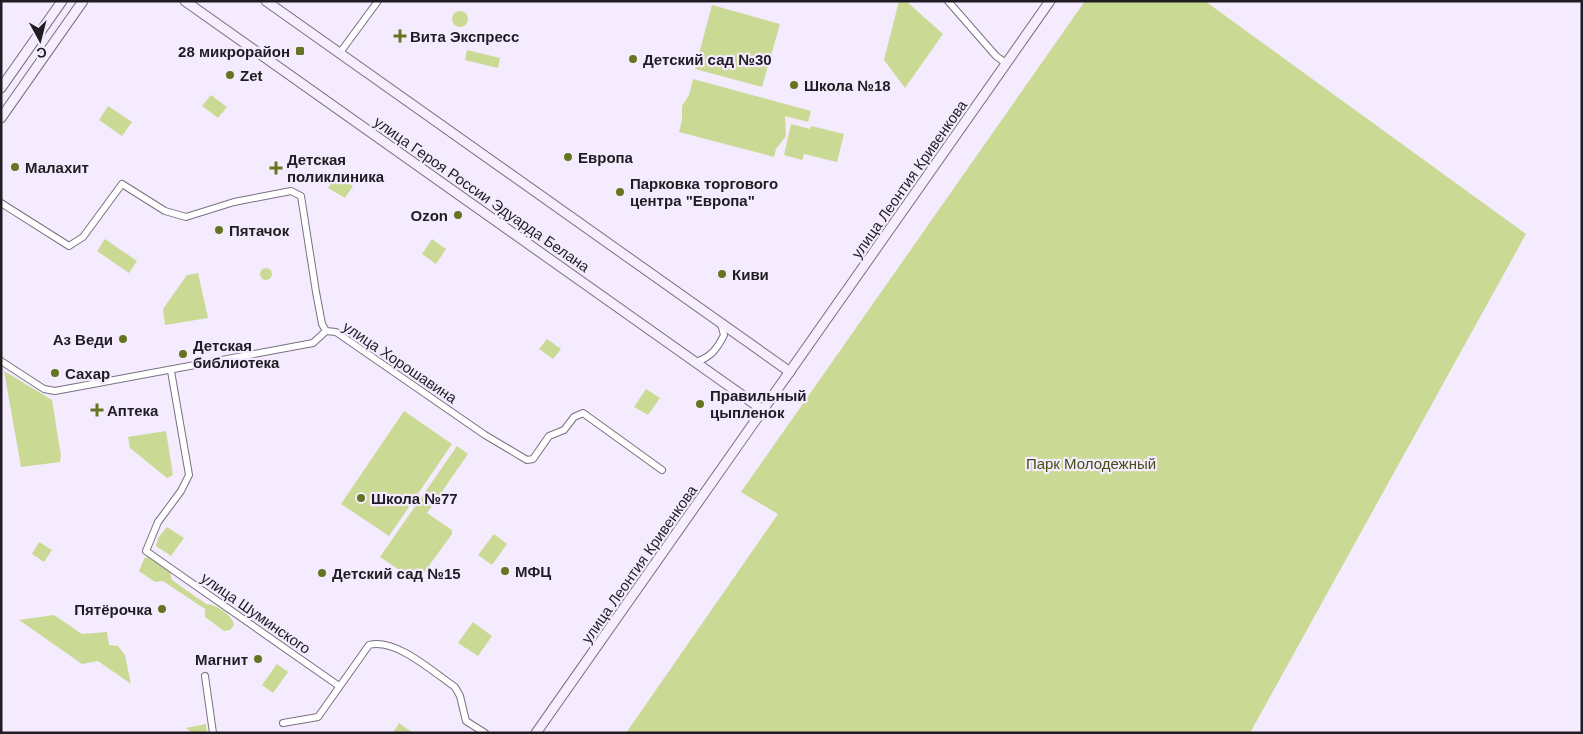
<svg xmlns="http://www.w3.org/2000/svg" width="1583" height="734" viewBox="0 0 1583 734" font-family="Arial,sans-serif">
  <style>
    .green { fill: #cada94 }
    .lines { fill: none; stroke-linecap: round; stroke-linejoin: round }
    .street-casing { stroke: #797080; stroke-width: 8 }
    .secondary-casing { stroke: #797080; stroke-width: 11 }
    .street { stroke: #fff; stroke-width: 6 }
    .secondary { stroke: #f6eefd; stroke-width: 9 }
    .poi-dot { fill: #657421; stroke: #f5ebfe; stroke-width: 2 }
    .labels { text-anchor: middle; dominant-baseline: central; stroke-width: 4.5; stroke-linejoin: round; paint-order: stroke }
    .poi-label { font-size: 15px; font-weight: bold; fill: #201c23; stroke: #f5ebfe; text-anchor: start }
    .street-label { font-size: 15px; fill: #201c23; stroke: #f5ebfe }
    .park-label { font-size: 15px; fill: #444f15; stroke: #f5ebfe }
  </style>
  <rect width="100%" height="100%" fill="#f5ebfe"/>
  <!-- green -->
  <g class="green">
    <path d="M899,1h7l37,33 -38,54 -21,-28z"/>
    <path d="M1085,1h120l321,233 -276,499h-624l152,-219 -37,-22z"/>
    <path d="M712,5l68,19 -18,63 -67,-18z"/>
    <circle cx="460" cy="19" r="8"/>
    <path d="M467,50l33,8 -2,10 -33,-8z"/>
    <path d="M693,79l118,32 -3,11 -23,-6 1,20 -10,13 -2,8 -95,-25 3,-12v-14l7,-11z"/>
    <path d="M211,95l16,12 -9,11 -16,-12z"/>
    <path d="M108,106l24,16 -10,14 -23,-16z"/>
    <path d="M791,124l19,5 1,-3 33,8 -7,28 -33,-8 -2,6 -18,-5z"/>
    <path d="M336,175l17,11 -8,12 -17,-10z"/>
    <path d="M105,239l32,22 -8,12 -32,-22z"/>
    <path d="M432,239l14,10 -10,15 -14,-10z"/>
    <circle cx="266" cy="274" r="6"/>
    <path d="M198,273l10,45 -43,7 -2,-16 24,-34z"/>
    <path d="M547,339l14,10 -8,10 -14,-10z"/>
    <path d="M4,371l48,29 9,56 -1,6 -39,5z"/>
    <path d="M646,389l14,9 -12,17 -14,-8z"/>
    <path d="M404,411l48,33 -63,92 -48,-32z"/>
    <path d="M166,431l7,44 -6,3 -37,-30 -2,-11z"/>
    <path d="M457,446l11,8 -41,59 25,17v4l-35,48 -37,-25z"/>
    <path d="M167,527l17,11 -13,18 -15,-10 2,-8z"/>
    <path d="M494,534l13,10 -15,21 -14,-10z"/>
    <path d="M39,542l13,8 -8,12 -12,-8z"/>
    <path d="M148,556l22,16 2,8 34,24c9,0 27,11 28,21l-4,5 -6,1 -19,-14v-8l-42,-28 -8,1 -16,-11 5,-12z"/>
    <path d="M54,615l28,19 25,-2 2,13 9,1 7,9 6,29 -33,-23 -16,3 -63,-44z"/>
    <path d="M473,622l19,14 -14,20 -20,-13z"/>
    <path d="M277,664l11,8 -15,21 -11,-8z"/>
    <path d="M399,723l14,10h-20z"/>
    <path d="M206,724l1,9h-14l-7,-5z"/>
  </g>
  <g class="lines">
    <!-- street casing -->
    <g class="street-casing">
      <g id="street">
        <path d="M948,1l48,55 11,8"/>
        <path d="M339,54l39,-53"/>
        <path d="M1,203l68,43 14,-9 39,-53 43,27 21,6 48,-15 57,-11 10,5 15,96 6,32 4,7"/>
        <path d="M1,361l43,28 11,2 258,-48 13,-12 10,1 149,103 42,25 6,-1 16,-23 15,-6 10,-13 9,-4 79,57"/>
        <path d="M696,362c15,-5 21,-13 28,-27l-3,-11"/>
        <path d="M171,371l18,104 -8,16 -23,31 -12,29 193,135"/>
        <path d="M205,676l8,57"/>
        <path d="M283,723l35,-6 51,-72c27,-7 64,27 86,42l5,9 6,25 19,12"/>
      </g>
    </g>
    <!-- secondary casing -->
    <g class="secondary-casing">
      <g id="secondary">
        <path d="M185,1l578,409"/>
        <path d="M266,1l524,371"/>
        <path d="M1,88l61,-87"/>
        <path d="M1,118l82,-117"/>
        <path d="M536,733l514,-732"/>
      </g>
    </g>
    <!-- street -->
    <use href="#street" class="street"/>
    <!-- secondary -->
    <use href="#secondary" class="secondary"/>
  </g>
  <!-- markers -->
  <g class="poi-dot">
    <path d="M397.5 28.5h5v5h5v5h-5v5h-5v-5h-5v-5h5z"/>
    <rect x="295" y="46" width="10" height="10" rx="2.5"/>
    <circle cx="633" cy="59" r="5"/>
    <circle cx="230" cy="75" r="5"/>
    <circle cx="794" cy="85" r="5"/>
    <circle cx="568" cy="157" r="5"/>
    <circle cx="15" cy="167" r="5"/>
    <path d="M273.5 160.5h5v5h5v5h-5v5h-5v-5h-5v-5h5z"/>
    <circle cx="620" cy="192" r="5"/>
    <circle cx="458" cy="215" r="5"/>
    <circle cx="219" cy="230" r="5"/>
    <circle cx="722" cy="274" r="5"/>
    <circle cx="123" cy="339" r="5"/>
    <circle cx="183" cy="354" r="5"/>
    <circle cx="55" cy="373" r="5"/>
    <circle cx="700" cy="404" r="5"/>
    <path d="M94.5 402.5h5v5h5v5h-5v5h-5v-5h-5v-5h5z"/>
    <circle cx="361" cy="498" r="5"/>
    <circle cx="505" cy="571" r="5"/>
    <circle cx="322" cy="573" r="5"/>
    <circle cx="162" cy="609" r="5"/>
    <circle cx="258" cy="659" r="5"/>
  </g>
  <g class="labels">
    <!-- poi labels -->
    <g class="poi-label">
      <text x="410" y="36">Вита Экспресс</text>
      <text x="290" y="51" text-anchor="end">28 микрорайон</text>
      <text x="643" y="59">Детский сад №30</text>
      <text x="240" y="75">Zet</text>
      <text x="804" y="85">Школа №18</text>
      <text x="578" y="157">Европа</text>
      <text x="287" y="159">Детская<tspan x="287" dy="17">поликлиника</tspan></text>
      <text x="25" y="167">Малахит</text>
      <text x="630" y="183">Парковка торгового<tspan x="630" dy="17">центра "Европа"</tspan></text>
      <text x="448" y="215" text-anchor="end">Ozon</text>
      <text x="229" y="230">Пятачок</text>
      <text x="732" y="274">Киви</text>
      <text x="113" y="339" text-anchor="end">Аз Веди</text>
      <text x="193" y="345">Детская<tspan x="193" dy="17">библиотека</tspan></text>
      <text x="65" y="373">Сахар</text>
      <text x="710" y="395">Правильный<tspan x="710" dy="17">цыпленок</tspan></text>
      <text x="107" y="410">Аптека</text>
      <text x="371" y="498">Школа №77</text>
      <text x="515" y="571">МФЦ</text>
      <text x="332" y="573">Детский сад №15</text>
      <text x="152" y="609" text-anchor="end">Пятёрочка</text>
      <text x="248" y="659" text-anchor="end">Магнит</text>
    </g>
    <!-- street labels -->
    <g class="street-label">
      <text transform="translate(909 179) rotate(-55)">улица Леонтия Кривенкова</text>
      <text transform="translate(482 194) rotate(35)">улица Героя России Эдуарда Белана</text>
      <text transform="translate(400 362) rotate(34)">улица Хорошавина</text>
      <text transform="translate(639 564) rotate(-55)">улица Леонтия Кривенкова</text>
      <text transform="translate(256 613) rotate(35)">улица Шуминского</text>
    </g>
    <!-- park labels -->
    <g class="park-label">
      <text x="1091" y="463">Парк Молодежный</text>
    </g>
  </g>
  <!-- border -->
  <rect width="1583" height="734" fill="none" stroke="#201c23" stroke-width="5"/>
  <!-- north arrow -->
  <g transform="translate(40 40) rotate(173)" stroke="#f5ebfe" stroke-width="4" paint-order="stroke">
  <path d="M0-4L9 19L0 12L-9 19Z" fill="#201c23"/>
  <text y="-8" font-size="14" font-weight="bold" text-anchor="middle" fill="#201c23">С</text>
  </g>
</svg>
